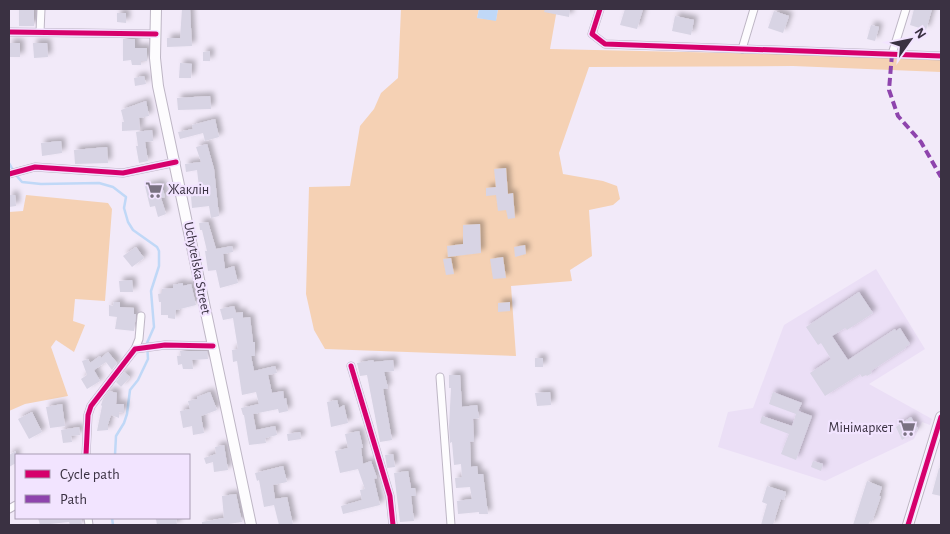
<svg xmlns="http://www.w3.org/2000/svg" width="950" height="534" viewBox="0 0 950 534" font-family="'Alegreya Sans',sans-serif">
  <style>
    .built { fill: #ebdff6 }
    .green { fill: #f5d1b4 }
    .water { fill: #c0d8f7 }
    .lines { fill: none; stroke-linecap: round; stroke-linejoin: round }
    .stream { stroke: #c0d8f7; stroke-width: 2.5 }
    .building { fill: #d8d4e4; filter: url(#shadow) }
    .street-casing { stroke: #beb6c5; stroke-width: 9 }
    .secondary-casing { stroke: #beb6c5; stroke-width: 12 }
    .street { stroke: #fdfcfe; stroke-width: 7 }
    .secondary { stroke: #fdfcfe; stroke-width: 10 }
    .quiet { stroke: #8e44ad; stroke-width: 4; stroke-dasharray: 8 4; stroke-linecap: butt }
    .cycleway-casing { stroke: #f2e4ff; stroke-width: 8 }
    .cycleway { stroke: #d6006c; stroke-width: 5 }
    .labels { text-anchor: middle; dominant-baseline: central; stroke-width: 4.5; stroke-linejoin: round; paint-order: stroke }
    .poi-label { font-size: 14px; fill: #3a3142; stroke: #f2e4ff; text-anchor: start }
    .street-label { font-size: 14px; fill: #3a3142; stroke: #f2e4ff }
  </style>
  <defs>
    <filter id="shadow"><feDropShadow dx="4" dy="-4" stdDeviation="2.5" flood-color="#0004"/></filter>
  </defs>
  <rect width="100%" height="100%" fill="#f2eaf9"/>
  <!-- built -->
  <path class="built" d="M876,269l49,80 -56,35 63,35 -2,6 -8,-3 -8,17 -89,42 -107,-34 10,-35 25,-4 31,-83z"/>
  <!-- green -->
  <g class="green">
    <path d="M401,9h78l-2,9 19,2 2,-11h59l-7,40 227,5 164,6v12l-148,-6 -204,1 -30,86 4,21 40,7 14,5 3,13 -7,6 -24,5 3,46 -22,14 2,11 -61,5 5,70 -191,-7 -11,-19 -8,-36 3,-107 41,-1 10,-60 14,-17 7,-16 17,-15z"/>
    <path d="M26,195l82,8 4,6 -7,92 -30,-2 -2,22 12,4 -11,27 -18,-12 -5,7 17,49 -43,8 -16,7v-199l14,-1z"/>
  </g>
  <!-- water -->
  <path class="water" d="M479,9h19l-2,12 -19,-3z"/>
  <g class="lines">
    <!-- stream -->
    <g class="stream">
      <path d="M9,163l4,7"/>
      <path d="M16,175l6,7 19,2 58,-1 14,4 13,10 -2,11 4,14 5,8 24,17 2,4v15l-8,25 3,36 -7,16 1,16 -10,21 -8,10 -3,24 -3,9 -8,13 -1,19"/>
      <path d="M112,518l1,7"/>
    </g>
  </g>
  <!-- building -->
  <g class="building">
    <path d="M182,9h8l2,37 -25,1v-9h13z"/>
    <path d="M545,9h21l4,1 -1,7 -25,-5z"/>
    <path d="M625,9h18l-6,20 -17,-4z"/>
    <path d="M914,9h18l-6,21 -16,-5z"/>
    <rect x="19" y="10" width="15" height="16"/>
    <path d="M774,11l15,5 -6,17 -15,-5z"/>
    <path d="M117,13h9v10l-9,-1z"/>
    <path d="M675,16l19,4 -3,15 -19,-4z"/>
    <path d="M871,25l8,2 -4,14 -8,-2z"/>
    <path d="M123,39h12v9h12v13h-6v4h-9l-1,-5 -8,1z"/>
    <rect x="9" y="43" width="11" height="14"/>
    <path d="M33,43h14l1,14 -14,1z"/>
    <path d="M210,51v10h-7v-9z"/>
    <path d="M180,63l12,1 -1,14h-12z"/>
    <path d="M144,76l2,8 -11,2 -1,-8z"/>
    <path d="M210,96l1,13 -33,1 -1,-12z"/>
    <path d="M146,101l3,15 -10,2 1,12 -18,1v-9h2l-3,-12z"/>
    <path d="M215,119l4,18 -14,4 -2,-8 -23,6 -2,-7 15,-3 -1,-4z"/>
    <path d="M152,130l1,11 -8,1 3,19 -9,2 -3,-17h2l-2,-14z"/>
    <path d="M61,141l1,12 -20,3 -1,-13z"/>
    <path d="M207,144l7,25 5,47 -8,2 -2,-12 -17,2 -1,-12 9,-1 -3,-25 -11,2 -1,-8 16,-2 -5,-15z"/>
    <path d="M107,147l1,16 -33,1 -1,-14z"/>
    <path d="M506,168l2,26 5,-1 2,25 -7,1 -2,-9 -8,1 -2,-16 -10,1v-8l10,-1 -2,-18z"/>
    <path d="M161,183l4,14 -4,1 5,16 -8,3 -3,-11 -5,1 -5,-21z"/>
    <path d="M9,195h6l1,11 -7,1z"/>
    <path d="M208,222l8,27 16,-3 1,6 -10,2 2,15 9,-3 4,17 -18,5 -4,-18 -8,1 -3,-20h2l-5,-21h-2l-1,-7z"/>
    <path d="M480,224l1,29 -33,4 -1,-11 16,-2v-19z"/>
    <path d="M525,245l1,9 -11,3 -1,-10z"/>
    <path d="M136,247l8,11 -12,9 -9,-11z"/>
    <path d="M503,257l3,21 -13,1 -3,-20z"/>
    <path d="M451,258l3,16 -8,1 -3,-16z"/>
    <path d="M132,280l1,12h-13l-1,-11z"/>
    <path d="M183,283v3l8,-2 5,21 -20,5 -1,9 -7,-1v-3h-7v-13h-2l-1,-8 4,-1v-4l11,-1v-3z"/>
    <path d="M859,292l14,21 -26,17 -2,-2 -13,8 16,24 47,-31 1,2 4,-3 10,16 -5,3 1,1 -35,23 1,2 -5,3 -1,-1 -4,2 -2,-3 -35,22 -15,-23 21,-14 -10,-16 -3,2 -12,-18z"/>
    <path d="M114,302h6v5l14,1v6h2l-2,17 -19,-2 2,-12 -8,-1v-11l4,1z"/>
    <path d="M510,302v9l-12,1v-9z"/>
    <path d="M234,306l2,7 7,-1v6l7,-1 3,25h2v14h-4l3,15 21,-5 2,7 -9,2 4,18 11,-2 1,8 2,-1 2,13 -9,2 -1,-4 -25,5 3,16 19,-4 2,9 -12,3 1,5 -17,2 -5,-30h-1l-2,-7 18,-4 -3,-12 -14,3 -5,-34 -4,1 -1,-12 6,-1 -5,-31 -10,2 -3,-11z"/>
    <path d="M180,351h27l1,8 -16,1 1,9h-10l-1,-5 -4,1 -1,-9h4z"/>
    <path d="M108,352l9,11 -5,7 -6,-8 -12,8 6,11 -13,8 -6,-10 6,-4 -5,-14 6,-2 2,4 10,-7 1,2z"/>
    <rect x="535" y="358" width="8" height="9"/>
    <path d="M373,360l1,2 19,-2 1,11 -10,1 4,16 -5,1 9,51 -12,2 -13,-67 -7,1 -3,-13z"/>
    <path d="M124,372l6,5 -9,10 -5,-5z"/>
    <path d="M449,375h11l2,32 15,-2 2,13 -6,1 1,22 -4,1 1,25 6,-1 1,8h5l5,40h-9v-2l-21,2 -1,-13 15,-2 -2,-12 -14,1 -1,-10 7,-1 -1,-13 -7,1 -2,-23 -2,1 -1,-16 2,-39h-2z"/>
    <path d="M109,391l8,2 -1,11h8v9l-5,-1v6l-8,-3 -3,9v6l-11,1 5,-25 -1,-1 2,-6z"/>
    <path d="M210,392l7,18 -16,6 3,17 -11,2 -1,-9 -9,2 -3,-17 10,-2 -2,-8 9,-2v-2z"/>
    <path d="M550,392l1,13 -14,1 -2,-13z"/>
    <path d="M773,392l29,11 -4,8 14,5 -16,44 -15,-6 8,-20 -29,-11 2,-7 30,10 4,-12 -27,-10z"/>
    <path d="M337,400l2,8 5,-3 4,18 -17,4 -4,-25z"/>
    <path d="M62,404l3,22 -15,2 -4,-21z"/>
    <path d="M32,412l10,20 -13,7 -11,-20z"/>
    <path d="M911,417l7,12 -16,11 -6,-13z"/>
    <path d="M79,427l1,8 -9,1 1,6 -9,1 -2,-13z"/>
    <path d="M359,431l4,17h-2l2,16 8,-3 6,17 -3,1 6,26 -37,9 -2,-8 21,-6 -2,-10 5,-1 -7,-20 -18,4 -5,-22 13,-3 -3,-14z"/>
    <path d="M300,432l1,7 -13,2 -1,-7z"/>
    <path d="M224,445l4,25 -14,2 -1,-10 -7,2 -2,-6 12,-4 -1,-7z"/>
    <path d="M16,451v12l-7,4v-12z"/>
    <path d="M393,454l2,13 -8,1 -2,-13z"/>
    <path d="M813,461l10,3 -2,7 -10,-4z"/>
    <path d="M283,466l4,16 -14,3 2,14 12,-2 6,28h-14l-5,-20 -10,2 -5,-27 -2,1 -2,-8z"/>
    <path d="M939,468h2v28l-9,-2z"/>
    <path d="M408,471l3,17h4l1,8h-5l3,25 -14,1 -6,-49z"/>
    <path d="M867,481l15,6 -3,9h2l-9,26 -2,-1 -2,4h-15z"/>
    <path d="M767,486l19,6 -2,8 -3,-1 -8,26h-12l6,-21 -5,-2z"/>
    <path d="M236,494l6,28 -21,3h-19v-3l22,-4 -2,-22z"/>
    <path d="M38,518h43l1,7h-12l-1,-3 -29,3z"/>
    <path d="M167,518h9l1,7h-20l-1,-6z"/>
  </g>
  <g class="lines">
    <!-- street casing -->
    <g class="street-casing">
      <g id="street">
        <path d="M600,9l-8,25 13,10 336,12"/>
        <path d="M9,32l147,2"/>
        <path d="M40,32l1,-23"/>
        <path d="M742,49l12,-40"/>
        <path d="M892,54l14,-45"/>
        <path d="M9,174l26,-7 88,6 53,-11"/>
        <path d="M135,349l4,-10 2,-23"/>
        <path d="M351,366l39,130 3,29"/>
        <path d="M440,377l11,148"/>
        <path d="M86,455l2,-40 3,-9 44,-57 30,-4 48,1"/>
        <path d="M9,509l7,-4"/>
        <path d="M88,518l1,7"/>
      </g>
    </g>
    <!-- secondary casing -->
    <g class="secondary-casing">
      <g id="secondary">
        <path d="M156,9l-1,49 3,28 93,439"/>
        <path d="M908,525l33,-108"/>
      </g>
    </g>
    <!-- street -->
    <use href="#street" class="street"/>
    <!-- secondary -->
    <use href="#secondary" class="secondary"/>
    <!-- quiet -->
    <path class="quiet" d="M892,54l-3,36 9,26 23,26 20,35"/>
    <!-- cycleway casing -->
    <g class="cycleway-casing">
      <g id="cycleway">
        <path d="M600,9l-8,25 13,10 336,12"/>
        <path d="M9,32l147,2"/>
        <path d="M9,174l26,-7 88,6 53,-11"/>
        <path d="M351,366l39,130 3,29"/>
        <path d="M86,455l2,-40 3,-9 44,-57 30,-4 48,1"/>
        <path d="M908,525l33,-108"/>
      </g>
    </g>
    <!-- cycleway -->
    <use href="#cycleway" class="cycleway"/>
  </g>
  <!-- icons -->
  <defs>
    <g id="supermarket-bare" transform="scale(1.35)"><path d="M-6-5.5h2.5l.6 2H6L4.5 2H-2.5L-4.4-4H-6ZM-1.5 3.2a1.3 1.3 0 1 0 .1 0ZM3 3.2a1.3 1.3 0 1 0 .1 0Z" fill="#7a7282" stroke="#f2e4ff" stroke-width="2.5" paint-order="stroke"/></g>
  </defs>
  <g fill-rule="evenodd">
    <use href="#supermarket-bare" x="154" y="190"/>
    <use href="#supermarket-bare" x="907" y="428"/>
  </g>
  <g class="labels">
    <!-- poi labels -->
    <g class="poi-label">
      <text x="168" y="190">Жаклін</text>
      <text x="893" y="428" text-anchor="end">Мінімаркет</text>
    </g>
    <!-- street labels -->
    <g class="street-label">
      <text transform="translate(197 268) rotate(79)">Uchytelska Street</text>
    </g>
  </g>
  <!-- border -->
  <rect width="950" height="534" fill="none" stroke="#3a3142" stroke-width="20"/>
  <!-- legend -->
  <rect x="15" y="454" width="175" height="65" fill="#f2e4ff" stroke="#a89cb3"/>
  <rect x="25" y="470" width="25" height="8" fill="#d6006c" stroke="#a89cb3"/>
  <text x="60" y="479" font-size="15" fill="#3a3142">Cycle path</text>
  <rect x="25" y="495" width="25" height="8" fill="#8e44ad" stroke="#a89cb3"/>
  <text x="60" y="504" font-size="15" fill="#3a3142">Path</text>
  <!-- north arrow -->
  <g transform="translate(910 40) rotate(57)" stroke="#f2e4ff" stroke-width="4" paint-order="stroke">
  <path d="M0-4L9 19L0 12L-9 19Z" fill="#3a3142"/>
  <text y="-8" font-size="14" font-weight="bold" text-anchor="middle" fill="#3a3142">N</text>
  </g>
</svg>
